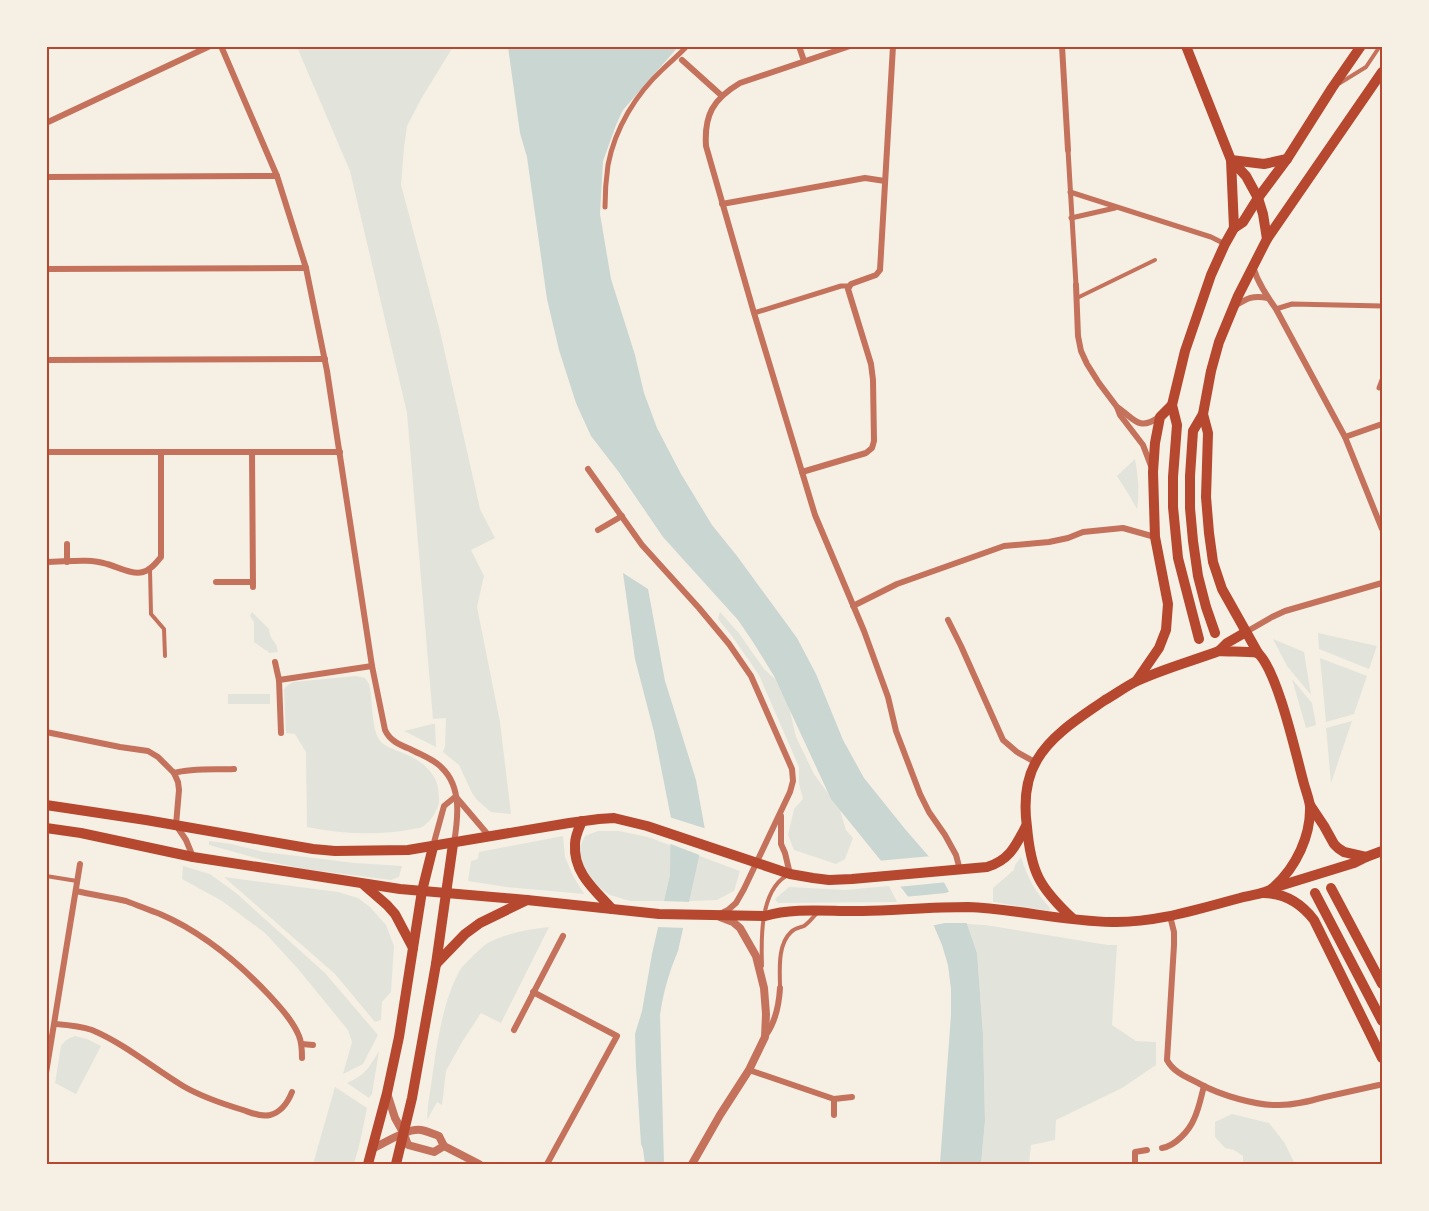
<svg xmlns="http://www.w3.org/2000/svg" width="1429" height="1211" viewBox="0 0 1429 1211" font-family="Montserrat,sans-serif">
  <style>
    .green { fill: #e2e4dc }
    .water { fill: #c9d6d2 }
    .pier { fill: #f6efe4 }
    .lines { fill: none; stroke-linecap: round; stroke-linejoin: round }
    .service { stroke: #c5725c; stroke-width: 4 }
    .pedestrian { stroke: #c5725c; stroke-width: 5 }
    .minor { stroke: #c5725c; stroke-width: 6 }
    .tertiary { stroke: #c5725c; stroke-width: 8 }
    .primary { stroke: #b5482f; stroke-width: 10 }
    .neatline { fill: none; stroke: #b5482f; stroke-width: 2 }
  </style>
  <rect width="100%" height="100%" fill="#f6efe4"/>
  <!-- green -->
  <g class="green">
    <path d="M297,47h156l-32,52 -14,27 -3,22 -3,37 39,146 40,178 15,29 -24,12 13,26 -7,31 23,115 11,92 -20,-2 -14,-12 -5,-7 -13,-28 -16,-13 2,-6 1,-28 -13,1 -26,-306 -57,-242z"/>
    <path d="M1135,459c3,17 5,34 2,50l-8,-14 -12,-19z"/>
    <path d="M252,612l17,17c1,13 8,11 9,23l-9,1 -1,-2 -3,-1 -11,-8v-20l-4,-6z"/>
    <path d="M720,612l18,20 26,37 11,10 14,28 7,30 18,37 26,36 6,20 7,8 -8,21 -9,5 -42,-14 -6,-15 6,-26 9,-10 -4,-15v-17l-40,-92 -27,-39 -14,-17z"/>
    <path d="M1318,633l59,13 -8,23 -50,-20z"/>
    <path d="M1273,639l31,13 7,43 -24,-29z"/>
    <path d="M1320,658l47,18 -13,38 -28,8z"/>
    <path d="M356,676l9,2 4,6c4,15 2,43 10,55 4,7 12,9 19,12 13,5 26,11 34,23 6,8 7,17 7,26 0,9 -9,23 -17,27 -3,2 -6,1 -9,2 -35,7 -71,5 -106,-2l-1,-75 -11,-18 -9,-1 -2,-44 3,-3 6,-4z"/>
    <path d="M1292,679l20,24 4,22 -10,3z"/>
    <rect x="228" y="694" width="42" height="10"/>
    <path d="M1352,721l-21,62 -5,-55z"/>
    <path d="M432,724h3l1,23 -32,-16z"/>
    <path d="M598,831h21l29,6 92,34 -6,20 -17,9 -26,1h-61l-20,-6 -16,-11 -9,-13 -6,-22 6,-13z"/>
    <path d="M563,836l2,21 8,19 11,18 -78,-7 -38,-6 3,-20 7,-2 1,-7z"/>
    <path d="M209,841l22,3 33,8 91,11 47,3 -3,11 -8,3 -87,-11 -37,-8 -58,-16z"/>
    <path d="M1021,857c6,20 15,36 29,51l-1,3 -56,-9v-14l21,-18 1,-5z"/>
    <path d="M183,866l27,8 26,19 89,80 53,62 -15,29 -20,10 9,-32 -4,-12 -49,-60 -34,-37 -43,-32 -40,-22z"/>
    <path d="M224,877l114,15 20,6 12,9 16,18 8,21 -3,46 -9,10 -1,18 -6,2 -40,-48z"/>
    <path d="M889,886l8,16 -119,1 -3,-4 14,-12 56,3z"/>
    <path d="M967,924l18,1 123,20h9l-5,80 24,16 20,1v23l-34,23 -66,32 -1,20 -24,5 -2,19h-48l4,-43 -2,-87 -6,-81z"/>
    <path d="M549,927l-48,96 -20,-10 -19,29 -16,29 -4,34 -5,-3 -10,18 1,-15c7,-42 11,-98 32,-135 3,-5 21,-22 26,-26 17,-10 43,-15 63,-17z"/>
    <path d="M75,1036l12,3 14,7 -25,48 -21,-11 6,-37c4,-6 8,-8 14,-10z"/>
    <path d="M379,1051l-7,43 -3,4 -22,-15c18,-8 22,-15 32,-32z"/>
    <path d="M335,1087l32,21 -7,34 -6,22h-41z"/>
    <path d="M1232,1114l37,9 15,19 11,22h-52v-8l-9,-6 -9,-2 -10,-11v-15z"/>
  </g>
  <!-- water -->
  <g class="water">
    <path d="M508,47h170l-55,63 -7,15 -13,36 -3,53 11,65 24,76 9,38 13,35 24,46 31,51 25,31 60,82 19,36 27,66 21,38 41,51 26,30 36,65 10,29 6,81 2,87 -4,43h-41l11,-149v-26l-3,-24 -6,-20 -8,-19 -28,-32 -24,-32 -51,-63 -57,-123 -21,-34 -15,-22 -75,-83 -45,-66 -27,-35 -15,-33 -17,-53 -12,-51 -20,-142 -7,-24z"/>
    <path d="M623,573l25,16 17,92 31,99 9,50 -27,121c-9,21 -15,42 -18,64l4,149h-19l-2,-15 -2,-5 -5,-78 -1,-32 7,-23 10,-57 18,-79 1,-57 -17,-86 -19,-73z"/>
  </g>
  <!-- pier -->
  <g class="pier">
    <path d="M669,817l38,12 -5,27 -34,-13z"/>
    <path d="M932,856l16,26 -51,5 -20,-26z"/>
    <path d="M952,890l17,33h-24l-15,3 -26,-29 42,-4z"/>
    <path d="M662,901l30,1 -6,26 -30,-1z"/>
  </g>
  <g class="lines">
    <!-- service -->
    <g class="service">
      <path d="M1340,83l26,-16 14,-21"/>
      <path d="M1077,298l78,-38"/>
      <path d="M150,569l1,45 13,15 1,27"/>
      <path d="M46,876l31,5"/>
      <path d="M762,966c-1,-27 -2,-74 24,-90"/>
      <path d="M780,988c0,-17 -3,-43 11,-56 4,-4 8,-4 13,-6 5,-3 9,-9 14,-14"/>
    </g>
    <!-- pedestrian -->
    <g class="pedestrian">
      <path d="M1068,150l8,135"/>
      <path d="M1070,192l141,45 14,7"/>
      <path d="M605,207c0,-14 1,-28 3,-42 7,-37 28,-71 55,-96 8,-8 16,-14 24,-23"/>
      <path d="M1071,218l44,-10"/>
      <path d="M1276,309l16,-5 90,2"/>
      <path d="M754,313l87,-27h8"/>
      <path d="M1379,388l3,-8"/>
    </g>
    <!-- minor -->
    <g class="minor">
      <path d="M221,46l56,130 29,92 21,103 45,295 13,64c5,11 15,15 25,19 11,6 24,10 32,19 20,19 16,51 12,75"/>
      <path d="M799,46l5,15"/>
      <path d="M850,46l-110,37c-27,16 -36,32 -34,63l48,167 61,202 49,116 24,66 8,34 24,63 9,18 16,23 11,20 4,15"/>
      <path d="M1062,46l6,104"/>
      <path d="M682,60l40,36"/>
      <path d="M46,123l164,-77"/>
      <path d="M46,177l231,-1"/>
      <path d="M722,204l143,-26 20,3"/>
      <path d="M1253,267c5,16 14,29 23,42l69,128 37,92"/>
      <path d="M46,269l260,-1"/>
      <path d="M1076,285l2,51 3,15 6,13 12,19 18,24 3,8 23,30 8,21"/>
      <path d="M1235,306c12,-8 18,-11 33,-8"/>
      <path d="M46,360l279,-1"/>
      <path d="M1117,407c17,11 21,25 42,10"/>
      <path d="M1345,437l37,-13"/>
      <path d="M46,452h294"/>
      <path d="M252,453l1,134"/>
      <path d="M588,469l54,76 57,63 30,36 22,32 41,93 1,12 -3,11 -46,97 -8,14 -8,7 -8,4"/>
      <path d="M802,472l64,-19 6,-5 2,-7 -1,-61 -2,-16 -23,-75 3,-5 25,-9 4,-5 13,-224"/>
      <path d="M598,530l24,-14"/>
      <path d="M67,544v18"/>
      <path d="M46,562c20,0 42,-4 61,2 11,3 25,11 36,8 8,-2 13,-9 18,-15v-105"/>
      <path d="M216,582h37"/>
      <path d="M853,606l44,-22 107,-38 45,-4 19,-4 15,-6 40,-4 32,9"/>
      <path d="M948,620l13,26 42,94 14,12 18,10"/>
      <path d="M1246,632l26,-15 13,-6 97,-28"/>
      <path d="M275,662l4,18"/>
      <path d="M46,732l74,15 28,4 10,6 16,16c19,-5 40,-3 60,-4"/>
      <path d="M281,733l-2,-53 93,-14"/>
      <path d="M174,773l4,9 1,8 -3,35 10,15 7,17"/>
      <path d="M456,797l34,40"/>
      <path d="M781,816v28l4,9 5,21"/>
      <path d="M433,846l11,-40 11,-9"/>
      <path d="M76,891c17,4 33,6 50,10 11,4 23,9 34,13 42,18 78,48 109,81 11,12 24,26 30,41 3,7 3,14 3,22"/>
      <path d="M1170,916l4,16v13l-7,115c7,13 20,17 33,24 20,11 57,22 79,21 16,0 31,-4 46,-8 18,-4 36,-8 54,-12"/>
      <path d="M533,992l84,44 -70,128"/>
      <path d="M55,1024c12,1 25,2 37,6 33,14 61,38 91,56 19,11 40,18 60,24 9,3 18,7 27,5 12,-3 18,-13 22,-23"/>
      <path d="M514,1030l49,-94"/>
      <path d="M766,1035c10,-14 13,-30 14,-47"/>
      <path d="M302,1044l11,1"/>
      <path d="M749,1070l85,29 18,-2"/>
      <path d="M46,1073l34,-209"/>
      <path d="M834,1099v16"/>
      <path d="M1162,1148c13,-2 27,-17 32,-29 5,-10 7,-22 10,-33"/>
      <path d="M1135,1164v-12l12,-2"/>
    </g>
    <!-- tertiary -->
    <g class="tertiary">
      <path d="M387,1093l8,25 9,16 4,11 26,7 10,-6"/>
      <path d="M372,1149c13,-6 35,-21 49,-19 6,1 12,4 18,6l5,10 35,18"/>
      <path d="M692,1164l28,-49 29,-45 16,-33 1,-23 -2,-26 -8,-32 -16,-28 -7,-6 -13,-5"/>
    </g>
    <!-- primary -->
    <g class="primary">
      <path d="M1186,46l45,114 15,16 12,22 5,16 4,25"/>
      <path d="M1231,160l3,68"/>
      <path d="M1231,160l33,4 23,-5"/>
      <path d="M1215,633l-9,-26 -8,-31 -5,-35 -3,-33v-32l3,-45 10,-17 8,-43 8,-29 19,-46 29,-57 115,-167"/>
      <path d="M1199,639l-21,-81 -5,-51v-30l4,-52 -5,-20 13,-54 26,-76 14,-31 9,-16 9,-6 15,-24 29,-39 45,-71 29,-42"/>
      <path d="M1219,651l8,-8 19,-11"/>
      <path d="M1137,680l22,-32 7,-18 2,-26 -13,-67 -2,-65 2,-29 5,-26 12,-12"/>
      <path d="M46,805l100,15 167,29 22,2 73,-1 161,-27 30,-4 15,-1 33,8 143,48 23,4 16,2 23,-1 135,-12c23,-7 29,-22 39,-41"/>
      <path d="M1310,805l14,21 10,18 4,4 6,4 22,5"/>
      <path d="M582,821c-3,7 -7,15 -7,23 -2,29 20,46 37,65"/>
      <path d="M46,828l35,5 112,24 207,32 127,11 132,14 106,2c30,-9 67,-4 98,-5 35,-1 70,-4 105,-4 48,2 95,14 144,15 44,1 86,-13 128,-24 10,-3 27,-4 34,-11 22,-20 37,-51 36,-81 -1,-7 -4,-15 -6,-22 -8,-29 -26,-112 -46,-131l-36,-64 -9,-27 -4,-29 -3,-36 2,-64 -5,-19"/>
      <path d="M364,885l23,20 8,9 18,34"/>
      <path d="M1273,888l81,-25 12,-6 16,-6"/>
      <path d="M1331,888l51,96"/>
      <path d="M1263,893c21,0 38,10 51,27l68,138"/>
      <path d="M1315,893l67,128"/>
      <path d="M1072,918c-33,-31 -41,-46 -45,-91 -3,-22 -2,-47 10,-67 15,-26 44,-43 68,-60 11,-6 21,-14 32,-19 26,-12 55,-20 82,-30 13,1 26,0 39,2"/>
      <path d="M436,964l29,-30 15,-11 47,-23"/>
      <path d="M368,1164l19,-71 12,-56 23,-146 11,-44"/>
      <path d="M396,1164l16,-66 24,-134 17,-120"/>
    </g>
  </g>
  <!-- border -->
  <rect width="1429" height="1211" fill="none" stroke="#f6efe4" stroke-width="96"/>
  <rect x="48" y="48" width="1333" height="1115" class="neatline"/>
</svg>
